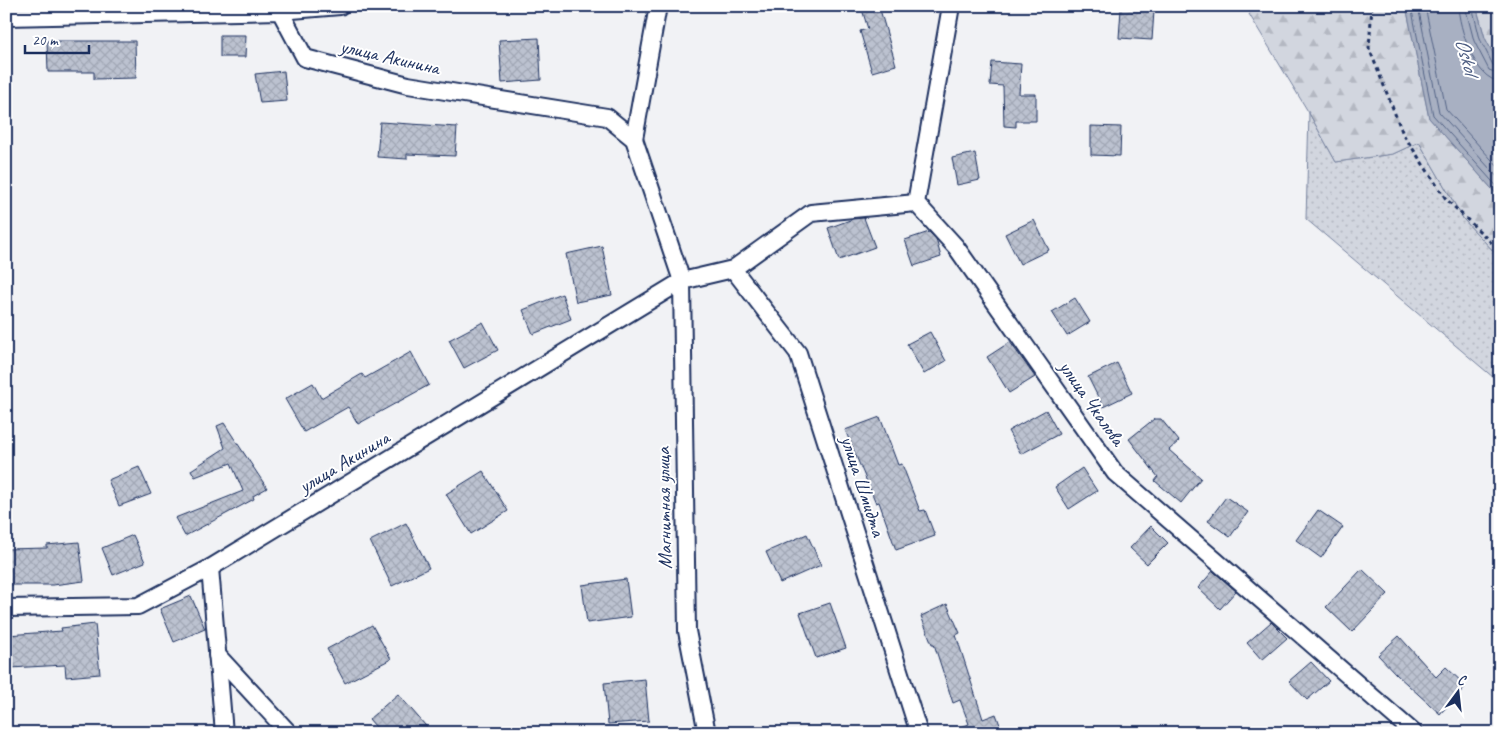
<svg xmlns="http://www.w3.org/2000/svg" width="1506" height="739" viewBox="0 0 1506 739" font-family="Caveat,sans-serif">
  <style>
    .grass { fill: url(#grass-dots); stroke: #76829e }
    .forest { fill: url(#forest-firs); stroke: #76829e }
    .water { fill: #a8b0c2; stroke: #707c9a }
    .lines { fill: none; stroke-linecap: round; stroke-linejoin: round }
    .shore { stroke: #536386; stroke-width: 1 }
    .building { fill: url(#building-cross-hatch); stroke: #1b2f5e }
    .minor-casing { stroke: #1b2f5e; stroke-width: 20 }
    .path { stroke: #1b2f5e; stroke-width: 3; stroke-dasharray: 4 4; stroke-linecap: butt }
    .minor { stroke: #fff; stroke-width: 16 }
    .labels { text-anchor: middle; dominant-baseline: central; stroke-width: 4; stroke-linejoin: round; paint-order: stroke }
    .street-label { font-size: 20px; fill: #1b2f5e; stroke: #fff }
    .water-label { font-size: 21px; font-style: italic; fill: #4c5c81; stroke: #fff }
  </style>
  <defs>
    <pattern id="grass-dots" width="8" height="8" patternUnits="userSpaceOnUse" patternTransform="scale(1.25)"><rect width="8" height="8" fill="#d2d6df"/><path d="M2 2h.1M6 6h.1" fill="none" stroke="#b4b8c2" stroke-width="1.8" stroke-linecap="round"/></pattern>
    <pattern id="forest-firs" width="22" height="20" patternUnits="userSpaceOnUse" patternTransform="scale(1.25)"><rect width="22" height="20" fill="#d2d6df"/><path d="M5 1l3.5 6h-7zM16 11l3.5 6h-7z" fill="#b4b8c2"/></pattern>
    <pattern id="building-cross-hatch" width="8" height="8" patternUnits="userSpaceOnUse" patternTransform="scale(1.25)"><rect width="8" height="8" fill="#bcc2d0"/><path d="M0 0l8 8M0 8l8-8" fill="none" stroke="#a1a7b5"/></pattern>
  </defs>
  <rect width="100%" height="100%" fill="#f1f2f5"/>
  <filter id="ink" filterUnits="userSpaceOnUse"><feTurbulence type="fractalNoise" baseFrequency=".02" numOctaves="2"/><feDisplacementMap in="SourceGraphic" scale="10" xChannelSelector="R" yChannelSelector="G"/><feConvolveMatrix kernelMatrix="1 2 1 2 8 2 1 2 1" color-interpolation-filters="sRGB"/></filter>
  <g filter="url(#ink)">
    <!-- grass -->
    <path class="grass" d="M1309,113l27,49 57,-8 26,-12 45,78 36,38v125l-194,-164z"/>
    <!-- forest -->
    <g class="forest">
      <path d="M1259,6h147l23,112 71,80v60l-36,-38 -45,-78 -26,12 -57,8 -27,-49 -60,-99z"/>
      <path d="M1476,6h24v61l-15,-29z"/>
    </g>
    <!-- water -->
    <path class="water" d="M1406,6h70l9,32 15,29v131l-71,-80z"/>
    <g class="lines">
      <!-- shore -->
      <g class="shore">
        <path d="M1411,6l22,109 67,75"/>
        <path d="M1418,6l21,106 61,68"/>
        <path d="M1425,6l21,103 54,60"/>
        <path d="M1458,6c1,21 17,75 42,75"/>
        <path d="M1465,6l9,35 15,29 11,4"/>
        <path d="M1472,6l8,33 13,26 7,3"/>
      </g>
    </g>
    <!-- building -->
    <g class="building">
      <path d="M861,6h18l17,59 -24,7 -12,-41 8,-2z"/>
      <path d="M1121,9l33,2 -2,29 -33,-2z"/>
      <path d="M220,35h26l-1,22h-25z"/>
      <path d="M539,38l2,42 -39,3 -3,-43z"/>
      <path d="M47,41h88l1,37 -42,1v-7h-46z"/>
      <path d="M992,62l29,2 -2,30h17v27h-20v6l-12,-1 -1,-40 -13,-1z"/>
      <path d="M284,71l3,30 -27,2 -5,-29z"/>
      <path d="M380,122l77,5 -2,29 -48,-2v5l-30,-2z"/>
      <path d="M1091,126l30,1 -1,29 -29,-1z"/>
      <path d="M975,153l5,27 -23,5 -5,-27z"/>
      <path d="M864,218l11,29 -36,13 -11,-32 25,-9z"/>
      <path d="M1034,220l15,30 -29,14 -15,-30z"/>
      <path d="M929,232l7,7 5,18 -27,9 -9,-26z"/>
      <path d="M602,246l10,49 -36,7 -10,-48z"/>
      <path d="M562,294l9,25 -38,15 -10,-24z"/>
      <path d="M1075,298l15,24 -23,14 -15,-24z"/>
      <path d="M483,322l15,28 -34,18 -15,-28z"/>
      <path d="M930,332l16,29 -22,13 -17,-30z"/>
      <path d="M1010,342l25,35 -26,16 -22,-36z"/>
      <path d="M411,352l18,33 -71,39 -10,-17 -44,25 -19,-33 28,-16 8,15 41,-24 3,4z"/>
      <path d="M1117,363l15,30 -29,14 -15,-30z"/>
      <path d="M1046,410l13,24 -38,20 -13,-23z"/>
      <path d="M880,417l18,48 4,-1 18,47 5,-1 10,26 -39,14 -17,-48 -3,1 -31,-73z"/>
      <path d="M1154,419h7l18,22 -10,9 32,28 -20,25 -26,-22 3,-4 -29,-38z"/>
      <path d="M224,423l43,65 -14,8 1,3 -69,37 -10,-18 68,-27 -12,-28 -36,14 -4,-7 34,-22 -8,-22z"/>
      <path d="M139,467l12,27 -32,12 -11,-26z"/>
      <path d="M1082,468l15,23 -28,18 -14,-22z"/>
      <path d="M483,471l25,40 -37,23 -25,-40z"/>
      <path d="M1226,497l22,15 -18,25 -22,-16z"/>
      <path d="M1318,510l25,17 -22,31 -25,-18z"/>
      <path d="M406,523l23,45 -37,18 -22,-45z"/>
      <path d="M1151,526l17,17 -21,21 -17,-16z"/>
      <path d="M807,534l14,31 -41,18 -14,-31z"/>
      <path d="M133,535l12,27 -32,13 -11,-27z"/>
      <path d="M79,542l5,39 -31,4h-47v-36l41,-1v-3z"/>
      <path d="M1362,569l26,25 -36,38 -26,-25z"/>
      <path d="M1213,571l23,20 -16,18 -22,-21z"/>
      <path d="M626,579l5,38 -44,6 -5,-38z"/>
      <path d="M191,596l14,33 -31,13 -14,-33z"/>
      <path d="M830,603l16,45 -30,10 -16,-45z"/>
      <path d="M947,604l13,29 -4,2 27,84 13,-5 7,19h-51l-1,-2 18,-7 -9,-24 -7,3 -19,-59h-2l-11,-28z"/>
      <path d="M1271,622l16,16 -25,22 -15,-17z"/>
      <path d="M95,624l5,50 -34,3 -1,-12 -55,3 -3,-33 55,-4 -1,-3z"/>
      <path d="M372,625l19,34 -46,24 -18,-34z"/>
      <path d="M1399,636l37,41 10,-10 20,19 -26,28 -43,-39 -19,-20z"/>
      <path d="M1311,662l18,19 -22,19 -18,-19z"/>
      <path d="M645,679l4,42 -41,3 -4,-41z"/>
      <path d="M398,694l34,39h-51l-12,-14z"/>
    </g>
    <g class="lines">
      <!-- minor casing -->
      <g class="minor-casing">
        <g id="minor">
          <path d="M951,6l-35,197 40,44 159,226 299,260"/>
          <path d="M280,11l60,-5"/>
          <path d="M6,17l274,-6 25,47 103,27 199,32 27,22 48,142 5,350 20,102"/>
          <path d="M634,139l24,-133"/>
          <path d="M733,269l65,84 121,380"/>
          <path d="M210,568l14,165"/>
          <path d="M6,608l132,-2 72,-38 472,-287 51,-12 78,-56 105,-10"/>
          <path d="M217,655l72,78"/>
        </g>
      </g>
      <!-- path -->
      <path class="path" d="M1372,6l-3,42 34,86 43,65 54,52"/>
      <!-- minor -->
      <use href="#minor" class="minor"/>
    </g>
  </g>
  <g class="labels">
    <!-- street labels -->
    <g class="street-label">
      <text transform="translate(390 57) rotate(13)">улица Акинина</text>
      <text transform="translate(1092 403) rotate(55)">улица Чкалова</text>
      <text transform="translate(344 462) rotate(-31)">улица Акинина</text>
      <text transform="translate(863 486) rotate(72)">улица Шмидта</text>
      <text transform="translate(664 508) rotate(-91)">Магнитная улица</text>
    </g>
    <!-- water labels -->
    <g class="water-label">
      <text transform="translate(1467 56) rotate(74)">Oskol</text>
    </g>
  </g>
  <!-- margin -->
  <rect width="1506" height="739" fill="none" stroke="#fff" stroke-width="25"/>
  <rect x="12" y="12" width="1481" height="714" fill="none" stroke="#1b2f5e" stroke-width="2" filter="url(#ink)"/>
  <!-- north arrow -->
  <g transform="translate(1458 692) rotate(15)" stroke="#ffffff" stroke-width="4" paint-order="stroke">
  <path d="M0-4L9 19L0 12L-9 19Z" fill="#1b2f5e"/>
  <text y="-8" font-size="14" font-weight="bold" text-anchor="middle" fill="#1b2f5e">С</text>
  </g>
  <!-- scale -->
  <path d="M25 45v8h64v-8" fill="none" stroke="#1b2f5e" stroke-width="2.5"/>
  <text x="32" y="45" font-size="15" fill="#1b2f5e" stroke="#ffffff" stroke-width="4" paint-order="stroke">20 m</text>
</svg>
